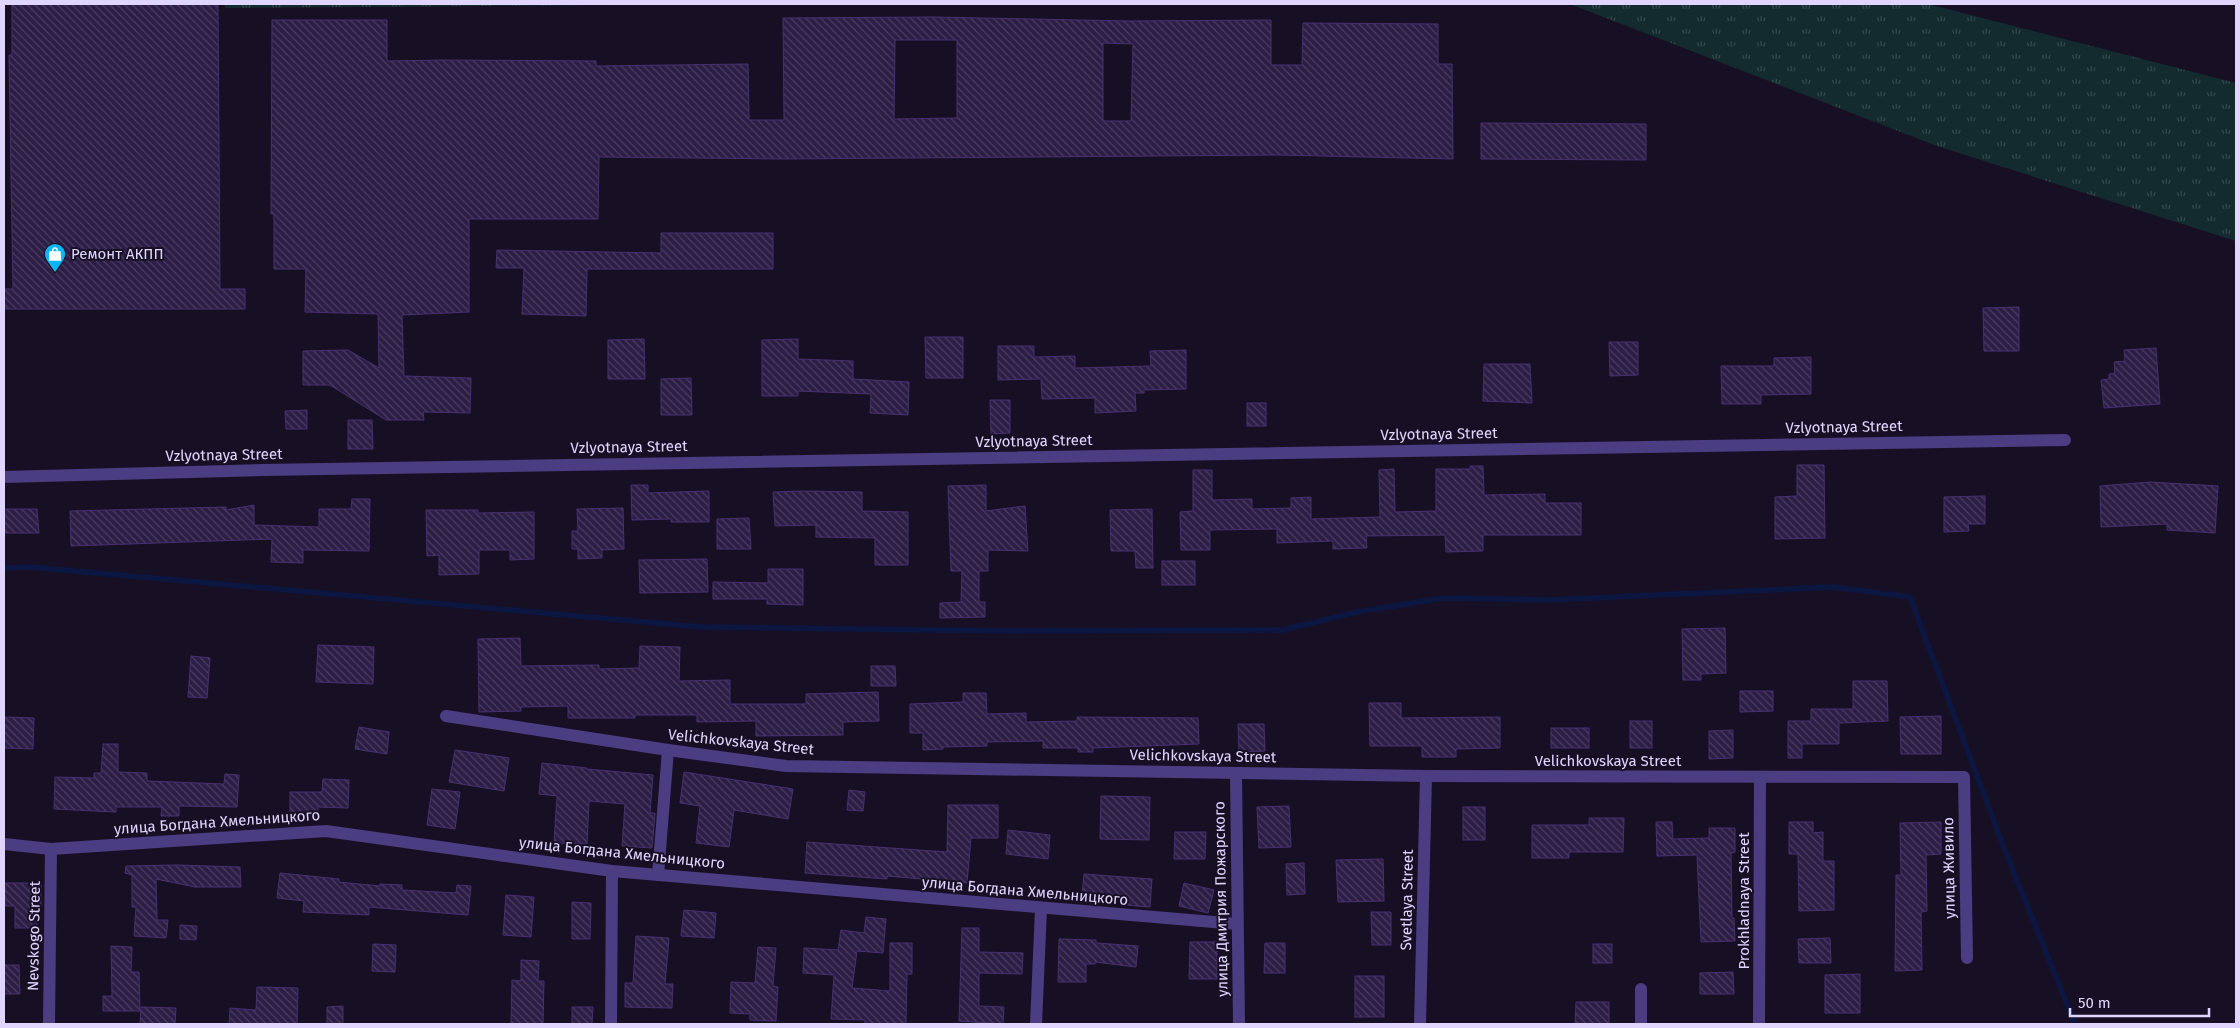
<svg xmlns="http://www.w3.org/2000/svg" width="2240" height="1028" viewBox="0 0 2240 1028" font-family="'Fira Sans',sans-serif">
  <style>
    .grass { fill: url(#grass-tufts) }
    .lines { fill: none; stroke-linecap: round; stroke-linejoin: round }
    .stream { stroke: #0c1741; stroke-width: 5.5 }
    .building { fill: url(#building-back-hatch); stroke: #473070; fill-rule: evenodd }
    .minor { stroke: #4b3d81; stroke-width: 12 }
    .labels { text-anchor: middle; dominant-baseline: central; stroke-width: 4; stroke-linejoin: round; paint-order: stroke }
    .poi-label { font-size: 15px; fill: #e0d5fd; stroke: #171025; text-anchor: start }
    .street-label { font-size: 15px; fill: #e0d5fd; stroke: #171025 }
  </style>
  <defs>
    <pattern id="grass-tufts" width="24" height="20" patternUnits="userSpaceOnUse" patternTransform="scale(1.25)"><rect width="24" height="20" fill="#132b2e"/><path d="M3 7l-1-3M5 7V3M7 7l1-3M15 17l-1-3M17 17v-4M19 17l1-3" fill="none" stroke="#35494d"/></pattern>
    <pattern id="building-back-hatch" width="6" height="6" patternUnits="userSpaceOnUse" patternTransform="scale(1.25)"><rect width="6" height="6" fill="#2b1d45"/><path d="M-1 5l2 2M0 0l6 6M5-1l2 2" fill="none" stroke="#493d61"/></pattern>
  </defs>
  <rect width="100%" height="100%" fill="#171025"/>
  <!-- grass -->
  <g class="grass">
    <path d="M225,4h510l-510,4z"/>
    <path d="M1570,4h358l308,79v158l-299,-95z"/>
  </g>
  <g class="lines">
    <!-- stream -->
    <path class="stream" d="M4,568l26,-1 671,60 306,4 275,-1 75,-18 87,-14 104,2 285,-13 77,10 94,251 71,176"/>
  </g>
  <!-- building -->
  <g class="building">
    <path d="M12,4h206l2,285h25v20h-241v-20h9l-4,-234h3z"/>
    <path d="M934,17l195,4 142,-1v45h31l1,-42 135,1v40h14l1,95 -174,-4 -495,4 -185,-2 -1,62h-129v93l-67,3 2,61 67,2 -1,35 -47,-1 1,8h-38l-56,-35h-27v-34l45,-1 31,18 -1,-54 -73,-2 1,-43h-32v-55h-3l1,-194h115v41l58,-1 151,1v5l152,-2 1,56h35l-1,-102zM895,40h62v78l-63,1zM1103,43l30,1 -2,77h-28z"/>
    <path d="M1481,123l165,1v36l-165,-1z"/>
    <path d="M661,233h112v36h-186l-1,47 -64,-2 2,-46h-28l1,-18 164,3z"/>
    <path d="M2019,307v44h-35l-1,-43z"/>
    <path d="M925,337h38v41h-37z"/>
    <path d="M644,339l1,40h-37v-39z"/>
    <path d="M798,339v20l55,2v18l56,3 -1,33 -38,-2 1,-19 -73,-3v5h-36v-56z"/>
    <path d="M1609,342h29v33l-28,1z"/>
    <path d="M998,346h36v11l41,-1v12l76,-2 -1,-15 36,-1v39l-42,1v3h-9l1,18 -41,2v-15l-53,1 -1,-20 -43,1z"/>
    <path d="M2156,348l4,56 -56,4 -3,-28 8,-1v-5l6,-1 -1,-11 11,-1 -1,-11z"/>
    <path d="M1811,357v37l-50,1v9h-39l-1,-38h53v-8z"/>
    <path d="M1484,364h46l2,39 -49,-2z"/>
    <path d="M691,378l1,37h-31v-36z"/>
    <path d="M990,400h20v33l-19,1z"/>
    <rect x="1247" y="403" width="19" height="23"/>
    <path d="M307,410v19h-21l-1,-18z"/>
    <path d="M348,420h24l1,29h-25z"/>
    <path d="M1797,465h27l1,73 -50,1v-42l22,-1z"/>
    <path d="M1470,466h13l1,29 61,-1v9h36v32h-98v16l-37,1 -1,-17 -79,1 1,12 -34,1v-8l-56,2v-14l-67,1v20h-29l-1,-38 13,-1v-41h19v30l40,-1v10l39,-1v-10l20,-1v22l69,-2 -1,-47 15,-1 1,43 41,-1v-42h34z"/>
    <path d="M2150,482l68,4 -3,47 -48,-3v-6l-66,3 -1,-41z"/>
    <path d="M631,485h17v8l61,-2v31h-38v-3l-39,1z"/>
    <path d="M986,485v26l39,-5 3,45 -40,-1v21h-9v31h6v15l-45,1v-15l21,-1 1,-31h-11l-3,-85z"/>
    <path d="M804,491l58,1v19l46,1v53h-33v-27l-59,-1v-12l-41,1 -2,-34z"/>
    <path d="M1985,496v28h-17l1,7 -25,1v-35z"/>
    <path d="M352,499h18l-1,52 -66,-1v13l-32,-1 1,-23 -201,7 -1,-35 156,-4v3l28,-5v20l65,2v-18h32z"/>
    <path d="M623,508l1,41 -22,1v8l-24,1v-10h-6v-18h6l-1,-22z"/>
    <path d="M4,509h33l2,24h-35z"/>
    <path d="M1152,509l1,59h-17l-1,-17h-24l-1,-41z"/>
    <path d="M426,510h52v3l56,-1v47l-24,1v-10h-31v24l-40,1v-20l-12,1z"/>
    <path d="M749,518l2,31h-34v-30z"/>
    <path d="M707,559l1,33 -68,1 -1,-33z"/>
    <rect x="1162" y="561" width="33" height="24"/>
    <path d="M768,569h35v36l-36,-1v-5h-54v-17l55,1z"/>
    <path d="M1725,628l1,45 -25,1v6h-18l-1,-51z"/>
    <path d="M520,638l1,28 78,-1v4l40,-1 1,-22 40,1 -1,34 51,-1v24h76v-10l72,-2 1,29 -36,1v13l-87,1v-15l-59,1v-7h-62v3h-67v-12l-47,1v4l-42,1 -1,-73z"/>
    <path d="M318,645l56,2 -1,37 -57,-2z"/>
    <path d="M191,656l19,2 -3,40 -19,-1z"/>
    <path d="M871,666h24l1,20h-25z"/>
    <path d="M1853,681h34l1,40 -49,2v21h-37v14h-14v-37h23v-12h42z"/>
    <path d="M1740,691h33v20l-33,1z"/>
    <path d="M963,693h23l1,21 39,-1v9l51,-1v-4l121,1 1,26 -106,4v4h-15v-4h-35v-7l-56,1v4l-44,1v2l-20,1v-17h-13v-29l53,-2z"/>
    <path d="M1369,703h32v15l99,-1v31l-44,1v8h-34v-11h-52z"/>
    <path d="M1941,716v38h-40l-1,-37z"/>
    <path d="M4,717l30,1 -1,31 -29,-1z"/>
    <rect x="1630" y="721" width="22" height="27"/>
    <path d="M1238,724h26l1,27 -26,1z"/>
    <path d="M359,727l30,5 -2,22 -32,-5z"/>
    <rect x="1551" y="728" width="38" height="20"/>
    <path d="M1733,730v28l-24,1v-28z"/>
    <path d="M103,744h15v28l29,1v8l77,3 1,-10 14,1 -2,32 -58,-1v10h-18l1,-9h-46v5l-62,-3 1,-32 39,1v-5h7z"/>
    <path d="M455,750l54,8 -5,33 -55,-9z"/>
    <path d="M542,763l45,5v1l66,6 -3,38h5l-3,35 -30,-2 3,-42 -36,-3 -2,43 -33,-1 3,-47 -18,-2z"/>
    <path d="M684,772l109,17 -5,30 -54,-9 -5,37 -33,-4 4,-37 -20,-3z"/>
    <path d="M323,779l26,1 -1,28 -30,-1v8h-28v-23h32z"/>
    <path d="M432,789l28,3 -5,37 -28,-4z"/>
    <path d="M849,790l16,2 -2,19 -16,-1z"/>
    <path d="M1101,796l49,1 -1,43 -49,-1z"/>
    <path d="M948,805h50v33h-27l-4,45 -80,-7v3l-82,-6 2,-31 140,10z"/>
    <path d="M1289,806l2,41 -32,1 -2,-41z"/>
    <rect x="1463" y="807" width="22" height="33"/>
    <path d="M1589,818h35l-1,34h-54v6h-37v-33h57z"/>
    <path d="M1656,822h16l1,17 36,-1v-10h26v24l-4,1 1,65h2l1,23 -34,1 -4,-87 -40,1z"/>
    <path d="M1789,822h24v11l10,-1v29h11v49l-35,1 -1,-57h-9z"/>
    <path d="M1941,822v32l-15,1 1,56 -6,1 1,58 -27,1 1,-96h5l-1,-52z"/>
    <path d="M1008,830l42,5 -2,24 -42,-5z"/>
    <path d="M1175,832h31l-1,27h-31z"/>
    <path d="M1383,859l1,42 -46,1 -2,-42z"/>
    <path d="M1304,863l1,31 -18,1 -1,-31z"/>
    <path d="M177,865l63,2 1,20h-46l-39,-8 1,41h11l-2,18 -32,-2 2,-29h-4v-32l-7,-2 1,-7z"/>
    <path d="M280,873l59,6v3l41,4v-2l22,1v5l54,3 1,-8 14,1 -3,29 -99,-8v8l-66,-3 1,-11 -27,-3z"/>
    <path d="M1084,874l68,5 -2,28 -25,-2v-6l-43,-4z"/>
    <path d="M5,883h36v24h-4v21h-22v-22h-10z"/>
    <path d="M1184,883l30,7 -6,23 -29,-7z"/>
    <path d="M506,895l28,2 -3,40 -28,-2z"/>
    <path d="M572,902l19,1 -1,36h-18z"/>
    <path d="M684,910l32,3 -2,25 -33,-2z"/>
    <path d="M1371,912h20v33h-19z"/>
    <path d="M866,917l20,2 -3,34 -26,-2 -5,37 38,3v-48h22v31h-5l-1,50h-41v-4l-34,-1 3,-44 -31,-2 1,-25 34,2 3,-20 23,3z"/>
    <path d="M180,925l17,1 -1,14 -16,-1z"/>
    <path d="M962,928h17v24l44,1 -1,21 -43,-1v33l25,1 -1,17 -44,-3z"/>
    <path d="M636,936l33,2 -4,46h8l-1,24 -47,-1v-24h8z"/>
    <path d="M1830,938l1,25h-32l-1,-24z"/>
    <path d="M1059,939l37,1v3l42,3 -2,21 -41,-5v2h-9v18h-28z"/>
    <path d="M1190,942h27v37h-28z"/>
    <path d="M1265,943h20v30h-21z"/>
    <path d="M373,944l23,1 -1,27 -23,-1z"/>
    <rect x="1593" y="944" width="19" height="19"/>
    <path d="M111,946l21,1 -1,25h8l1,39h-37v-15h9z"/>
    <path d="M758,947l18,1 -3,38 5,1 -2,34 -26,-1v-6l-20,-1 1,-31 24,1z"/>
    <path d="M521,960l18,1 -1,20h6l-1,43h-32l1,-44 9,1z"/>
    <path d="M4,965h15l1,29h-16z"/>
    <path d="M1733,972l1,22h-34v-21z"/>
    <path d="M1860,974v39h-35v-38z"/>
    <rect x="1355" y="976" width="29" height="41"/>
    <path d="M257,987l41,1 -1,36h-68l1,-16 26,2z"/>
    <path d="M1576,1002h33v22h-34z"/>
    <path d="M343,1006v18h-16v-17z"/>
    <path d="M141,1007l35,1 -1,16h-35z"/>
    <path d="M572,1007h21l-1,17h-20z"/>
  </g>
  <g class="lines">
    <!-- minor -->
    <g class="minor">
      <path d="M4,477l259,-7 1802,-30"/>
      <path d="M446,716l222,34 118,16 640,10 538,1 3,181"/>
      <path d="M1236,773l3,251"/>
      <path d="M4,844l47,5 275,-18 286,40 625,53"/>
      <path d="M658,875l10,-125"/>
      <path d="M49,1024l2,-175"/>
      <path d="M611,1024l1,-153"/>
      <path d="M1036,1024l5,-115"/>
      <path d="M1420,1024l6,-248"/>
      <path d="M1641,1024v-35"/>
      <path d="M1759,1024l1,-246"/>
    </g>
  </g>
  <!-- icons -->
  <defs>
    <g id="shop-pin" transform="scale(1.125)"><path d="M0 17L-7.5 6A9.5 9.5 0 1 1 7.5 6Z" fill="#0bb6f3" stroke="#171025"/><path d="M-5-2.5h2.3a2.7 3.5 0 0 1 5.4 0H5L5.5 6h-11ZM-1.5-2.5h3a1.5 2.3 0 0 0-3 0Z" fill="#fff"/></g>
  </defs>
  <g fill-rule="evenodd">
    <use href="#shop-pin" x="55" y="254"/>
  </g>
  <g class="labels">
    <!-- poi labels -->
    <g class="poi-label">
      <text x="71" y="254">Ремонт АКПП</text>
    </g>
    <!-- street labels -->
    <g class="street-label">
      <text transform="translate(1844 427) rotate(-1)">Vzlyotnaya Street</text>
      <text transform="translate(1439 434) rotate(-1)">Vzlyotnaya Street</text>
      <text transform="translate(1034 441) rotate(-1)">Vzlyotnaya Street</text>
      <text transform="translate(629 447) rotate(-1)">Vzlyotnaya Street</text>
      <text transform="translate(224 455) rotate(-1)">Vzlyotnaya Street</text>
      <text transform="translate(741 742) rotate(6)">Velichkovskaya Street</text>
      <text transform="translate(1203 756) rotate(1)">Velichkovskaya Street</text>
      <text x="1608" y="761">Velichkovskaya Street</text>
      <text transform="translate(217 822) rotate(-4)">улица Богдана Хмельницкого</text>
      <text transform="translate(622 853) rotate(6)">улица Богдана Хмельницкого</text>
      <text transform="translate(1949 868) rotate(-91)">улица Живило</text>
      <text transform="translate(1025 891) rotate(5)">улица Богдана Хмельницкого</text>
      <text transform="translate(1221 899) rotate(-91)">улица Дмитрия Пожарского</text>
      <text transform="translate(1407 900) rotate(-89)">Svetlaya Street</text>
      <text transform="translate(1744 901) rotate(-90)">Prokhladnaya Street</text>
      <text transform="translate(34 936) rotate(-89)">Nevskogo Street</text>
    </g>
  </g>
  <!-- border -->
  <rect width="2240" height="1028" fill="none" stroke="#e0d5fd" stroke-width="10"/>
  <!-- scale -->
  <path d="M2070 1008v8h139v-8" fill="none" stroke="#e0d5fd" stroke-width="2.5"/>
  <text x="2078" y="1008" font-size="15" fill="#e0d5fd" stroke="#171025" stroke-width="4" paint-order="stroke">50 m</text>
</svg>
